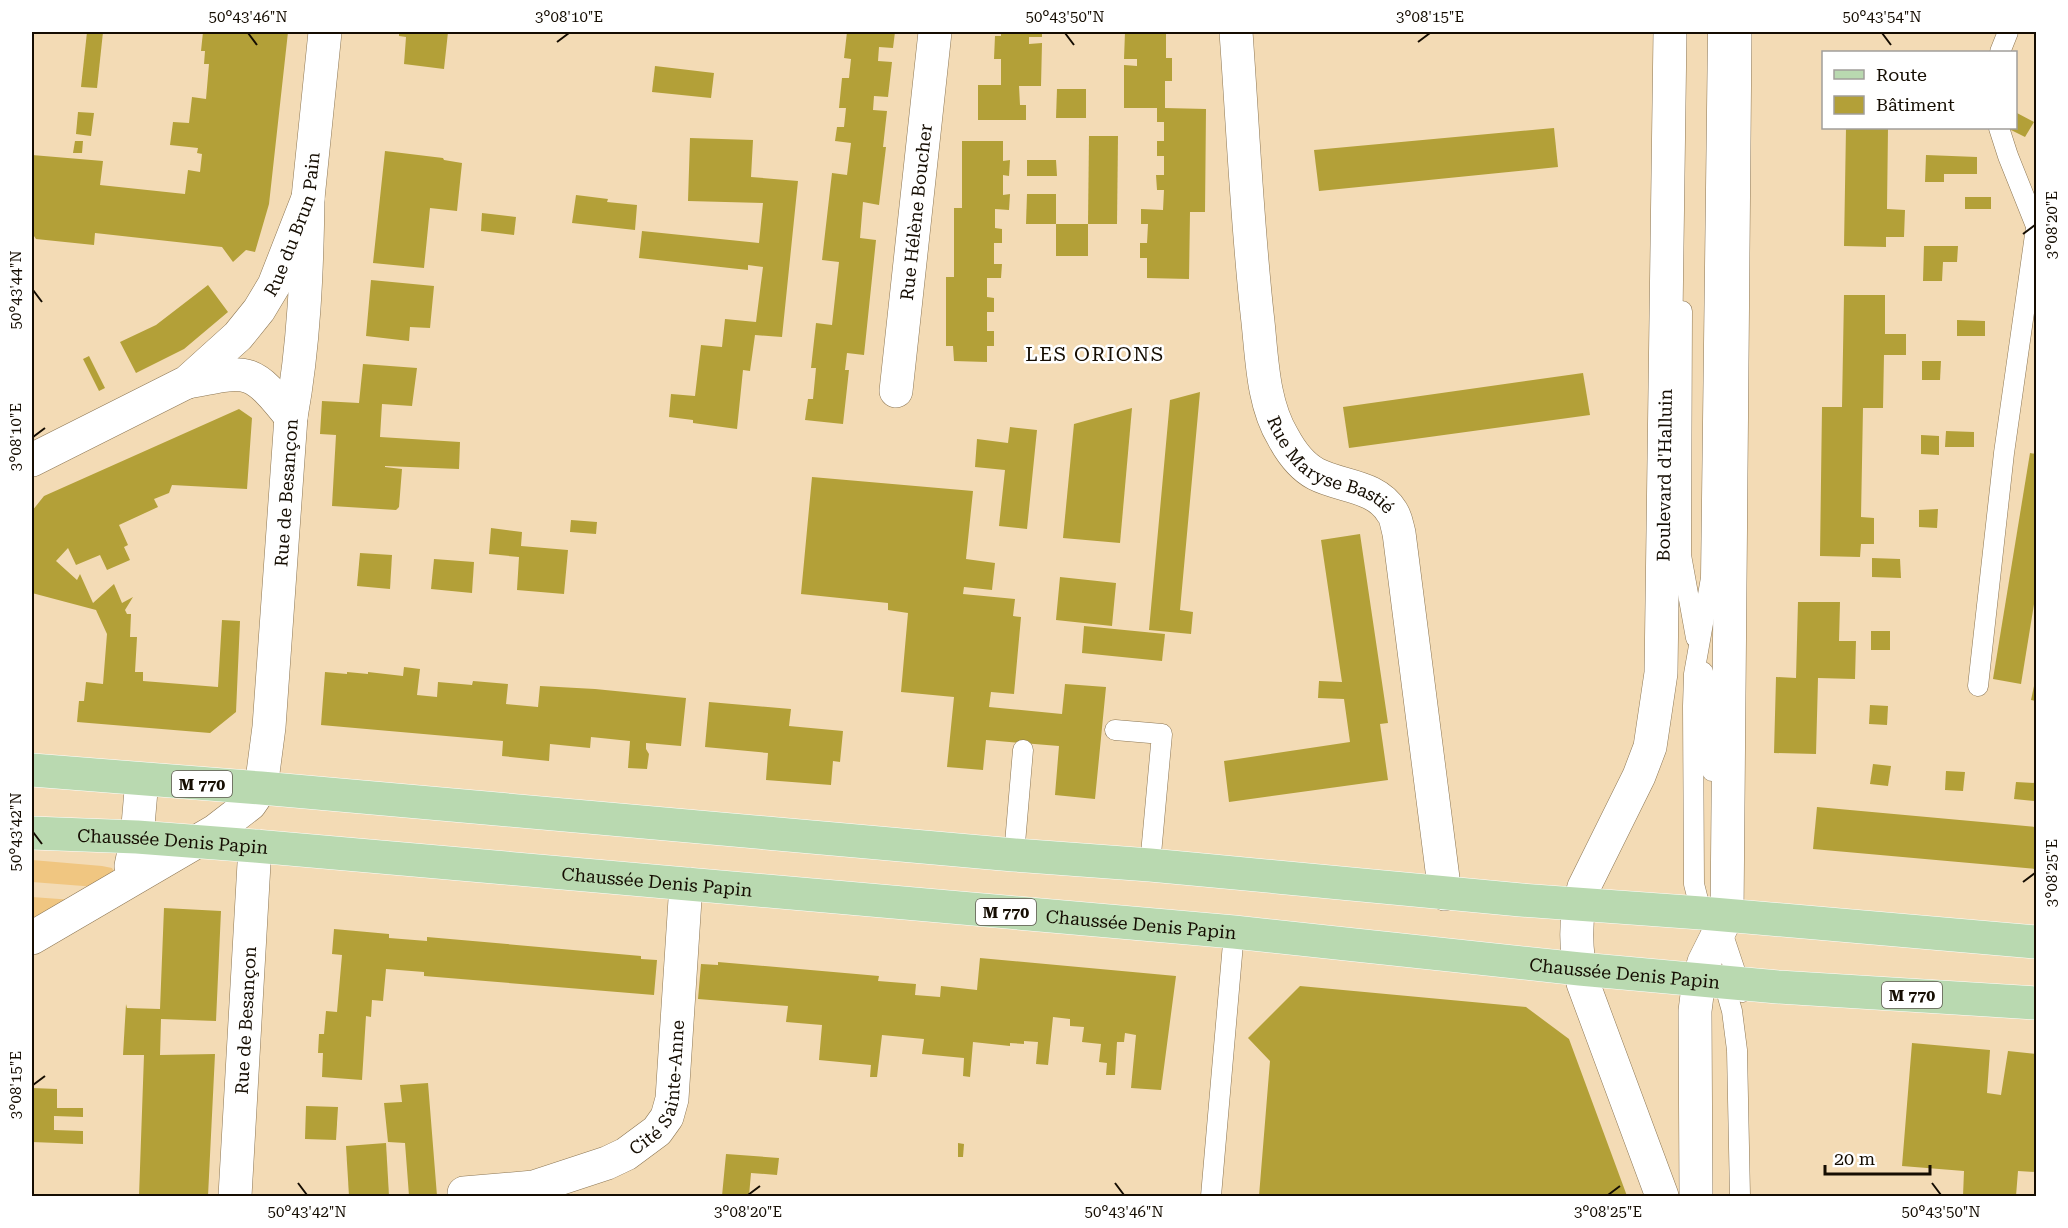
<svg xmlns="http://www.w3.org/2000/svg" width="2068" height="1228" viewBox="0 0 2068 1228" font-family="'Roboto Serif',serif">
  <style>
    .green { fill: #f0c681 }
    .building { fill: #b3a038 }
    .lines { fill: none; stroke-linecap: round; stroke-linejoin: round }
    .service-casing { stroke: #8c7653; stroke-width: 21 }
    .minor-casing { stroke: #8c7653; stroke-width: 34 }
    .secondary-casing { stroke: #8c7653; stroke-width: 34 }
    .primary-casing { stroke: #fff; stroke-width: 34 }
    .service { stroke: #fff; stroke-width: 20 }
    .minor { stroke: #fff; stroke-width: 33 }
    .secondary { stroke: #fff; stroke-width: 33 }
    .primary { stroke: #b9d9b0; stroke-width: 33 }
    .ticks { fill: none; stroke: #150d02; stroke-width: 2 }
    .labels { text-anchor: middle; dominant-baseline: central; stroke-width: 5; stroke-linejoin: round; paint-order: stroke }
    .shield { fill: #fff; stroke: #5b564e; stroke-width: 1.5 }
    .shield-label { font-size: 16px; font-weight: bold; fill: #150d02 }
    .street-label { font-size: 18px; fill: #150d02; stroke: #fff }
    .neighbourhood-label { font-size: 20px; letter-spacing: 1.5px; fill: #150d02; stroke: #fff }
    .neatline { fill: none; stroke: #150d02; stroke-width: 2 }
    .ticks-label { font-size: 15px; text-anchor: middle; fill: #150d02 }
  </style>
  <rect width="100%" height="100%" fill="#f3dbb5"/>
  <!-- green -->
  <g class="green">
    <path d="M32,860l70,6 10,2 2,4 -18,15 -64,-5z"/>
    <path d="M32,897l41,3 -41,24z"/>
  </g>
  <!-- building -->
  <g class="building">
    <path d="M87,32h16l-6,56 -16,-1z"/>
    <path d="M203,32h85l-19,172 -14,48 -9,-2 -13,12 -11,-15 -127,-14 -1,12 -58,-6 -4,-6v-78l71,6 -3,24 85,9 3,-24 12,2 2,-18 -5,-1 1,-5 -28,-3 3,-23 16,1 3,-26 14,2 3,-35h-5l1,-13h-4z"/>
    <path d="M399,32h49l-4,37 -40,-5 2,-27 -7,-1z"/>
    <path d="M847,32h48l-2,16 -14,-1 -1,14 14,1 -4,35 -14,-1 -1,14 14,1 -4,36h3l-7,58 -16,-3 -3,36 16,2 -12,115 -17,-2 -2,17h4l-6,54 -38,-4 3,-21h5l3,-31h-5l5,-45 16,2 7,-63 -17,-2 10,-87 15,2 4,-32 -16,-2 2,-14h7l2,-19h-7l3,-30h7l2,-19 -7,-1z"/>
    <path d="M1001,32h41v5h-13v7l13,-1 -1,43h-22l1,19h6v15h-48v-35h23v-26h-7l1,-23h6z"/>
    <path d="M1125,32h41v26h6v23h-7v27l41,1 -1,103h-15l-1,67 -42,-1v-20h-7v-15h7l1,-19h-7v-15l22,1 1,-20h-7l-1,-15h8v-19h-7v-15h7v-19h-7v-14h-33v-43l13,1v-7h-13z"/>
    <path d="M655,66l59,7 -3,25 -59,-6z"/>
    <path d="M1057,89h29v29h-30z"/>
    <path d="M78,112l16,1 -3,23 -15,-2z"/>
    <path d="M2017,113l17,9 -9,15 -18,-9h9z"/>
    <path d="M1554,128l4,39 -239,24 -5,-41z"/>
    <path d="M1846,128h42l-1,81 18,1 -1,27h-18v10l-42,-1z"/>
    <path d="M1089,136h29l-1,88h-29z"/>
    <path d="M690,138l63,2 -2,37 47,4 -16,156 -27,-2 -5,36 -7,-1 -6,59 -44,-6v-3l-24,-3 2,-23 24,2 6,-51 21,2 3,-28 31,3 7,-55 -15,-2v5l-109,-12 3,-27 117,12 4,-40 -75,-2z"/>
    <path d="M75,141h8l-1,12h-9z"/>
    <path d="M962,141h41v20l7,-1 -1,16 -6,-1v20l7,-1 -1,16 -14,-1v19l7,1v14h-8v21h8l-1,14h-14v19l7,1v14h-7v19h7v15h-7v16l-33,-1 -1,-15h-7v-69h8v-69h8z"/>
    <path d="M385,151l58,7 1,2 18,3 -5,48 -27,-3 -6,60 -51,-5z"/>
    <path d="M1926,155l51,2v17h-33v8h-19z"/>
    <path d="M1027,160h29l1,16h-30z"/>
    <path d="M1027,194h29v30h-30z"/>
    <path d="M576,195l32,4 -1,3 30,3 -2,25 -63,-7z"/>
    <rect x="1965" y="197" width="26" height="12"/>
    <path d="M482,213l34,4 -2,18 -33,-4z"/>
    <rect x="1056" y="224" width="32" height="32"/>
    <path d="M1924,246h34l-1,16h-14l-1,19h-19z"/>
    <path d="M371,280l63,6 -4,42 -20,-1 -1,14 -43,-5z"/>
    <path d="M208,285l20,27 -44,37 -48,24 -16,-31 36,-17z"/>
    <path d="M1844,295h41v39h21v21h-22l-1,53h-20l-2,109 13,1v26h-13l-1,13 -40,-1 2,-149h20z"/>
    <path d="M1957,320l28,1v15h-28z"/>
    <path d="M89,356l16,32 -6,3 -16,-32z"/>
    <path d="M1922,361h19l-1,19h-18z"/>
    <path d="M363,364l54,4 -5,38 -30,-2 -2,33 80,5 -1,27 -74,-3v1l17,2 -3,38 -3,3 -64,-4 4,-71 -16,-1 2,-33 37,2z"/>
    <path d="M1583,373l7,42 -241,33 -6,-41z"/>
    <path d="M1200,392l-20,218 13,2 -2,22 -42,-4 21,-230z"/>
    <path d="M1132,408l-12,135 -57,-5 11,-114z"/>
    <path d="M239,409l13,9 -5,71 -75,-4 -3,8 -15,6 4,8 -39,18 9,20 -4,2 6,13 -23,10 -7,-15 -24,10 -8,-17 -12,13 21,19 3,-6 13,29 21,-19 8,19 11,-6 -8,13 2,4h4l-1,23h7l-2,35h8v9l75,6 4,-67 18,1 -4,91 -26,21 -133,-11 2,-21h5l2,-19 17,2 4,-50 -11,-24 -64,-17v-82l12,-15z"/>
    <path d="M1010,427l27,3 -10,99 -28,-3 6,-56 -30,-3 2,-28 31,4z"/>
    <path d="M1946,431l28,1v15h-29z"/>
    <path d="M1921,435l18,1v19l-18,-1z"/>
    <path d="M2030,453l6,1v138l-15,92 -28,-5z"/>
    <path d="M812,477l161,14 -7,68 29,4 -3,27 -28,-3 -1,7 52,5 -2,17 8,1 -7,77 -23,-2 -2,15 73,7 3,-30 41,3 -11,112 -40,-4 4,-49 -73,-6 -3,30 -36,-3 7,-70 -53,-5 7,-79 -20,-3v-7l-87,-9z"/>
    <path d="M1938,509l-1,19 -18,-1v-17z"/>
    <path d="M571,520l26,2 -1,12 -26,-2z"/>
    <path d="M491,528l31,4 -1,14 47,4 -4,44 -47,-4 2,-33 -30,-3z"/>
    <path d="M1360,534l28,189 -8,1 8,56 -159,22 -5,-41 126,-19 -6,-43 -26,-1 1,-17 23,1 -21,-142z"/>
    <path d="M360,553l32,2 -2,34 -33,-3z"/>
    <path d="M1872,558l28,1 1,19 -29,-1z"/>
    <path d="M434,559l40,3 -2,31 -41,-4z"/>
    <path d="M1060,577l56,6 -4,43 -56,-6z"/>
    <path d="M1798,602h42l-1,39h17l-1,38 -37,-1 -2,76 -42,-1 2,-76 20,1z"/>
    <path d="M1084,626l81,8 -3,27 -80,-8z"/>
    <rect x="1871" y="631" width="19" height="19"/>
    <path d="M404,667l16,2 -3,26 20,2 1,-15 34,3 1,-4 35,3 -2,20 32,3 2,-21 55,3 91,9 -5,48 -35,-3v6l3,5 -2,15 -19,-1 2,-27 -39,-4 -1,11 -40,-4 -1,17 -47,-5 1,-15 -182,-16 4,-53 22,2v-2l21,2v-2l35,4z"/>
    <path d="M2034,686h2v15l-5,-1z"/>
    <path d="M709,702l82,7 -2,17 54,5 -3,31 -7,-1 -2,24 -65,-5 2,-27 -63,-6z"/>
    <path d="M1870,705l18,1 -1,19 -18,-1z"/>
    <path d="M1873,764l18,2 -3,20 -18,-2z"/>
    <path d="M1946,771l19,1 -2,19 -18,-1z"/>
    <path d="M2016,782l20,1 -2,18 -20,-2z"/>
    <path d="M1817,807l219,20v42l-223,-20z"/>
    <path d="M164,908l57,3 -5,110 -55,-2 -1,36 55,-1 -7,142h-69l5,-141h-21l3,-51 1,4 33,1z"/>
    <path d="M334,929l55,5v4l38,3v-4l214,19v3l16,1 -3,35 -230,-19v-4l-38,-3 -3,32 -11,-1 -1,17 -5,-1 -4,64 -40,-3 1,-24h-5l1,-19h5l2,-23 11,1 5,-57 -10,-1z"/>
    <path d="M980,958l196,18 -15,114 -30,-2 5,-53 -11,-2 -1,9h-7l-2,33h-9l1,-12 -8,-1 2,-18 -19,-2 2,-15 -14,-1v-7l-17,-2 -5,48 -12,-1 2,-22 -14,-1v3l-14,-1v3l-37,-4 -3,35 -7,-1 1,-18 -42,-4 2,-15 -42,-4 -5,42h-7l1,-12 -52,-5 3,-35 -36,-3 2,-16 -90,-7 3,-35 17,1v-3l161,14 -1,5 38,3 -1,11 25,2 1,-11 36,4z"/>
    <path d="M1300,986l226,21 43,32 58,157h-368l11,-135 -22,-23z"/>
    <path d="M1912,1043l78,7 -3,43 14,2 7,-44 28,3v118l-18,-1 -2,25h-53l1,-25 -62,-5z"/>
    <path d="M428,1083l9,113h-28l-4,-53 -17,-1 -4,-39 18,-1 -2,-17z"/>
    <path d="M32,1088l25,1v19h26v9l-29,-1v14l29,1v13l-51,-2z"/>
    <path d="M306,1106l32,1 -2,33 -31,-1z"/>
    <path d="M386,1143l3,53h-40l-3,-50z"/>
    <path d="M958,1143l6,1 -1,13h-5z"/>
    <path d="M726,1154l53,4 -2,17 -26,-2 -2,23h-27z"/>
  </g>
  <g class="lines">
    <!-- service casing -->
    <g class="service-casing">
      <g id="service">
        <path d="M2000,52l8,-20"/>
        <path d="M1999,128l9,28 28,70"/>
        <path d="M1682,311l-1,244 15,83"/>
        <path d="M1703,672l6,38 3,61"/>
        <path d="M1978,686l26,-233 32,-225"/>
        <path d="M1115,730l47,4 -12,131"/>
        <path d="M1014,855l9,-105"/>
        <path d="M1703,920l-9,-36 -1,-178 1,-32 17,-96 7,-546"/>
        <path d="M1720,926l22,66"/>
        <path d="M1722,976l10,35 5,39 3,146"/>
        <path d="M1211,1196l23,-264"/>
      </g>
    </g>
    <!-- minor casing -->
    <g class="minor-casing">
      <g id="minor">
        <path id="s1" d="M1236,32c7,96 11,194 22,290 4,38 5,82 25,115 8,15 18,29 33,37 25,13 60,11 76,38 4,5 5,14 7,21l46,361"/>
        <path id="s2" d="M896,391l39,-359"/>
        <path id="s3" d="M464,1193l70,-6 73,-24 19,-9 31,-23 10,-14 5,-18 14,-215"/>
        <path id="s4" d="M235,1196l20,-350"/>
      </g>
    </g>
    <!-- secondary casing -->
    <g class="secondary-casing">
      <g id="secondary">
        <path d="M188,382c61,-12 63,-15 103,35"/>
        <path id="s5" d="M32,460l155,-78 51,-46 21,-26 15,-25 34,-87 17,-166"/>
        <path d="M131,866l6,-29 5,-58"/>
        <path id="s6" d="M32,938l183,-107 35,-27 11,-16 8,-61 22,-310c13,-72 16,-146 17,-219"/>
        <path id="s7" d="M1662,1196l-79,-213c-8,-31 -9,-66 1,-96l55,-111 11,-29 11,-74 9,-641"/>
        <path d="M1696,1196l-1,-185 4,-32 5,-17 23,-46 8,-884"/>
      </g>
    </g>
    <!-- primary casing -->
    <g class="primary-casing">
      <g id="primary">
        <path d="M32,770l229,18 753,67 136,10 371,35 180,13 335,29"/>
        <path id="s8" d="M32,833l105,4 118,9 979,86 346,37 198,18 258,16"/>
      </g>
    </g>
    <!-- service -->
    <use href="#service" class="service"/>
    <!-- minor -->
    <use href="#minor" class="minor"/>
    <!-- secondary -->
    <use href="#secondary" class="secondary"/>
    <!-- primary -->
    <use href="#primary" class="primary"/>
  </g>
  <!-- ticks -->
  <path class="ticks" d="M248,33l9,12M1065,33l9,12M1882,33l9,12M557,42l12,-9M1418,42l12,-9M2023,234l12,-9M33,290l9,12M33,437l12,-9M33,832l9,12M2023,882l12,-9M33,1085l12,-9M298,1183l9,12M1115,1183l9,12M1932,1183l9,12M748,1195l12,-9M1608,1195l12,-9"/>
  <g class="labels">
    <!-- shield labels -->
    <g class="shield">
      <rect x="172" y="771" width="60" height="26" rx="4.5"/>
      <rect x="976" y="899" width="60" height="26" rx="4.5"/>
      <rect x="1882" y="982" width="60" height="26" rx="4.5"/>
    </g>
    <g class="shield-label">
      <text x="202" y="784">M 770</text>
      <text x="1006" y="912">M 770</text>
      <text x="1912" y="995">M 770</text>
    </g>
    <!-- street labels -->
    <g class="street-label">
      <text stroke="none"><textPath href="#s2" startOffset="180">Rue Hélène Boucher</textPath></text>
      <text stroke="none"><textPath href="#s5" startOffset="369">Rue du Brun Pain</textPath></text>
      <text stroke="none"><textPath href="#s1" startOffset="466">Rue Maryse Bastié</textPath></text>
      <text stroke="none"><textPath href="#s7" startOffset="752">Boulevard d'Halluin</textPath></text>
      <text stroke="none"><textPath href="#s6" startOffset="572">Rue de Besançon</textPath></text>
      <text stroke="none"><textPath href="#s8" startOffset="141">Chaussée Denis Papin</textPath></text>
      <text stroke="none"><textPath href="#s8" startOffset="627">Chaussée Denis Papin</textPath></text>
      <text stroke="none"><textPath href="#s8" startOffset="1113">Chaussée Denis Papin</textPath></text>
      <text stroke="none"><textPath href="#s8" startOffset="1599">Chaussée Denis Papin</textPath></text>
      <text stroke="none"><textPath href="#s4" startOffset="176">Rue de Besançon</textPath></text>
      <text stroke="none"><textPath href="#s3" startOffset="248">Cité Sainte-Anne</textPath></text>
    </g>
    <!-- neighbourhood labels -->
    <g class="neighbourhood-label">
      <text x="1095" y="354">LES ORIONS</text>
    </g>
  </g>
  <!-- border -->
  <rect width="2068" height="1228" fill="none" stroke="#ffffff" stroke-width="66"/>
  <!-- legend -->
  <rect x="1822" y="51" width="195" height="78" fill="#ffffff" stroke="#a19e9a" stroke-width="1.5"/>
  <rect x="1834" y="70" width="30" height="9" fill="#b9d9b0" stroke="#a19e9a" stroke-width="1.5"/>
  <text x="1876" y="81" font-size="18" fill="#150d02">Route</text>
  <rect x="1834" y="96" width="30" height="18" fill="#b3a038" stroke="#a19e9a" stroke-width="1.5"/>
  <text x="1876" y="111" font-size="18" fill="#150d02">Bâtiment</text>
  <!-- scale -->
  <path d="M1825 1165v9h105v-9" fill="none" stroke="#150d02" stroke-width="3"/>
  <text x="1834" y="1165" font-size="18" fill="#150d02" stroke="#ffffff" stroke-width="4.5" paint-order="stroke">20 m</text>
  <rect x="33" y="33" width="2002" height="1162" class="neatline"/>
  <g class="ticks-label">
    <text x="248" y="22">50°43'46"N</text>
    <text x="569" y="22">3°08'10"E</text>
    <text x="1065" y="22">50°43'50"N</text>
    <text x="1430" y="22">3°08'15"E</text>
    <text x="1882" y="22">50°43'54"N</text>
    <text transform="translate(2052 225) rotate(-90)" y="5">3°08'20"E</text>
    <text transform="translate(16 290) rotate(-90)" y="5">50°43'44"N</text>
    <text transform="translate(16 437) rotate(-90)" y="5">3°08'10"E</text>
    <text transform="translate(16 832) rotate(-90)" y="5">50°43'42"N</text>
    <text transform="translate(2052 873) rotate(-90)" y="5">3°08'25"E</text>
    <text transform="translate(16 1085) rotate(-90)" y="5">3°08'15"E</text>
    <text x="307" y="1217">50°43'42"N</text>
    <text x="748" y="1217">3°08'20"E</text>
    <text x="1124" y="1217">50°43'46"N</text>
    <text x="1608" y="1217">3°08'25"E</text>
    <text x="1941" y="1217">50°43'50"N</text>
  </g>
</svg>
